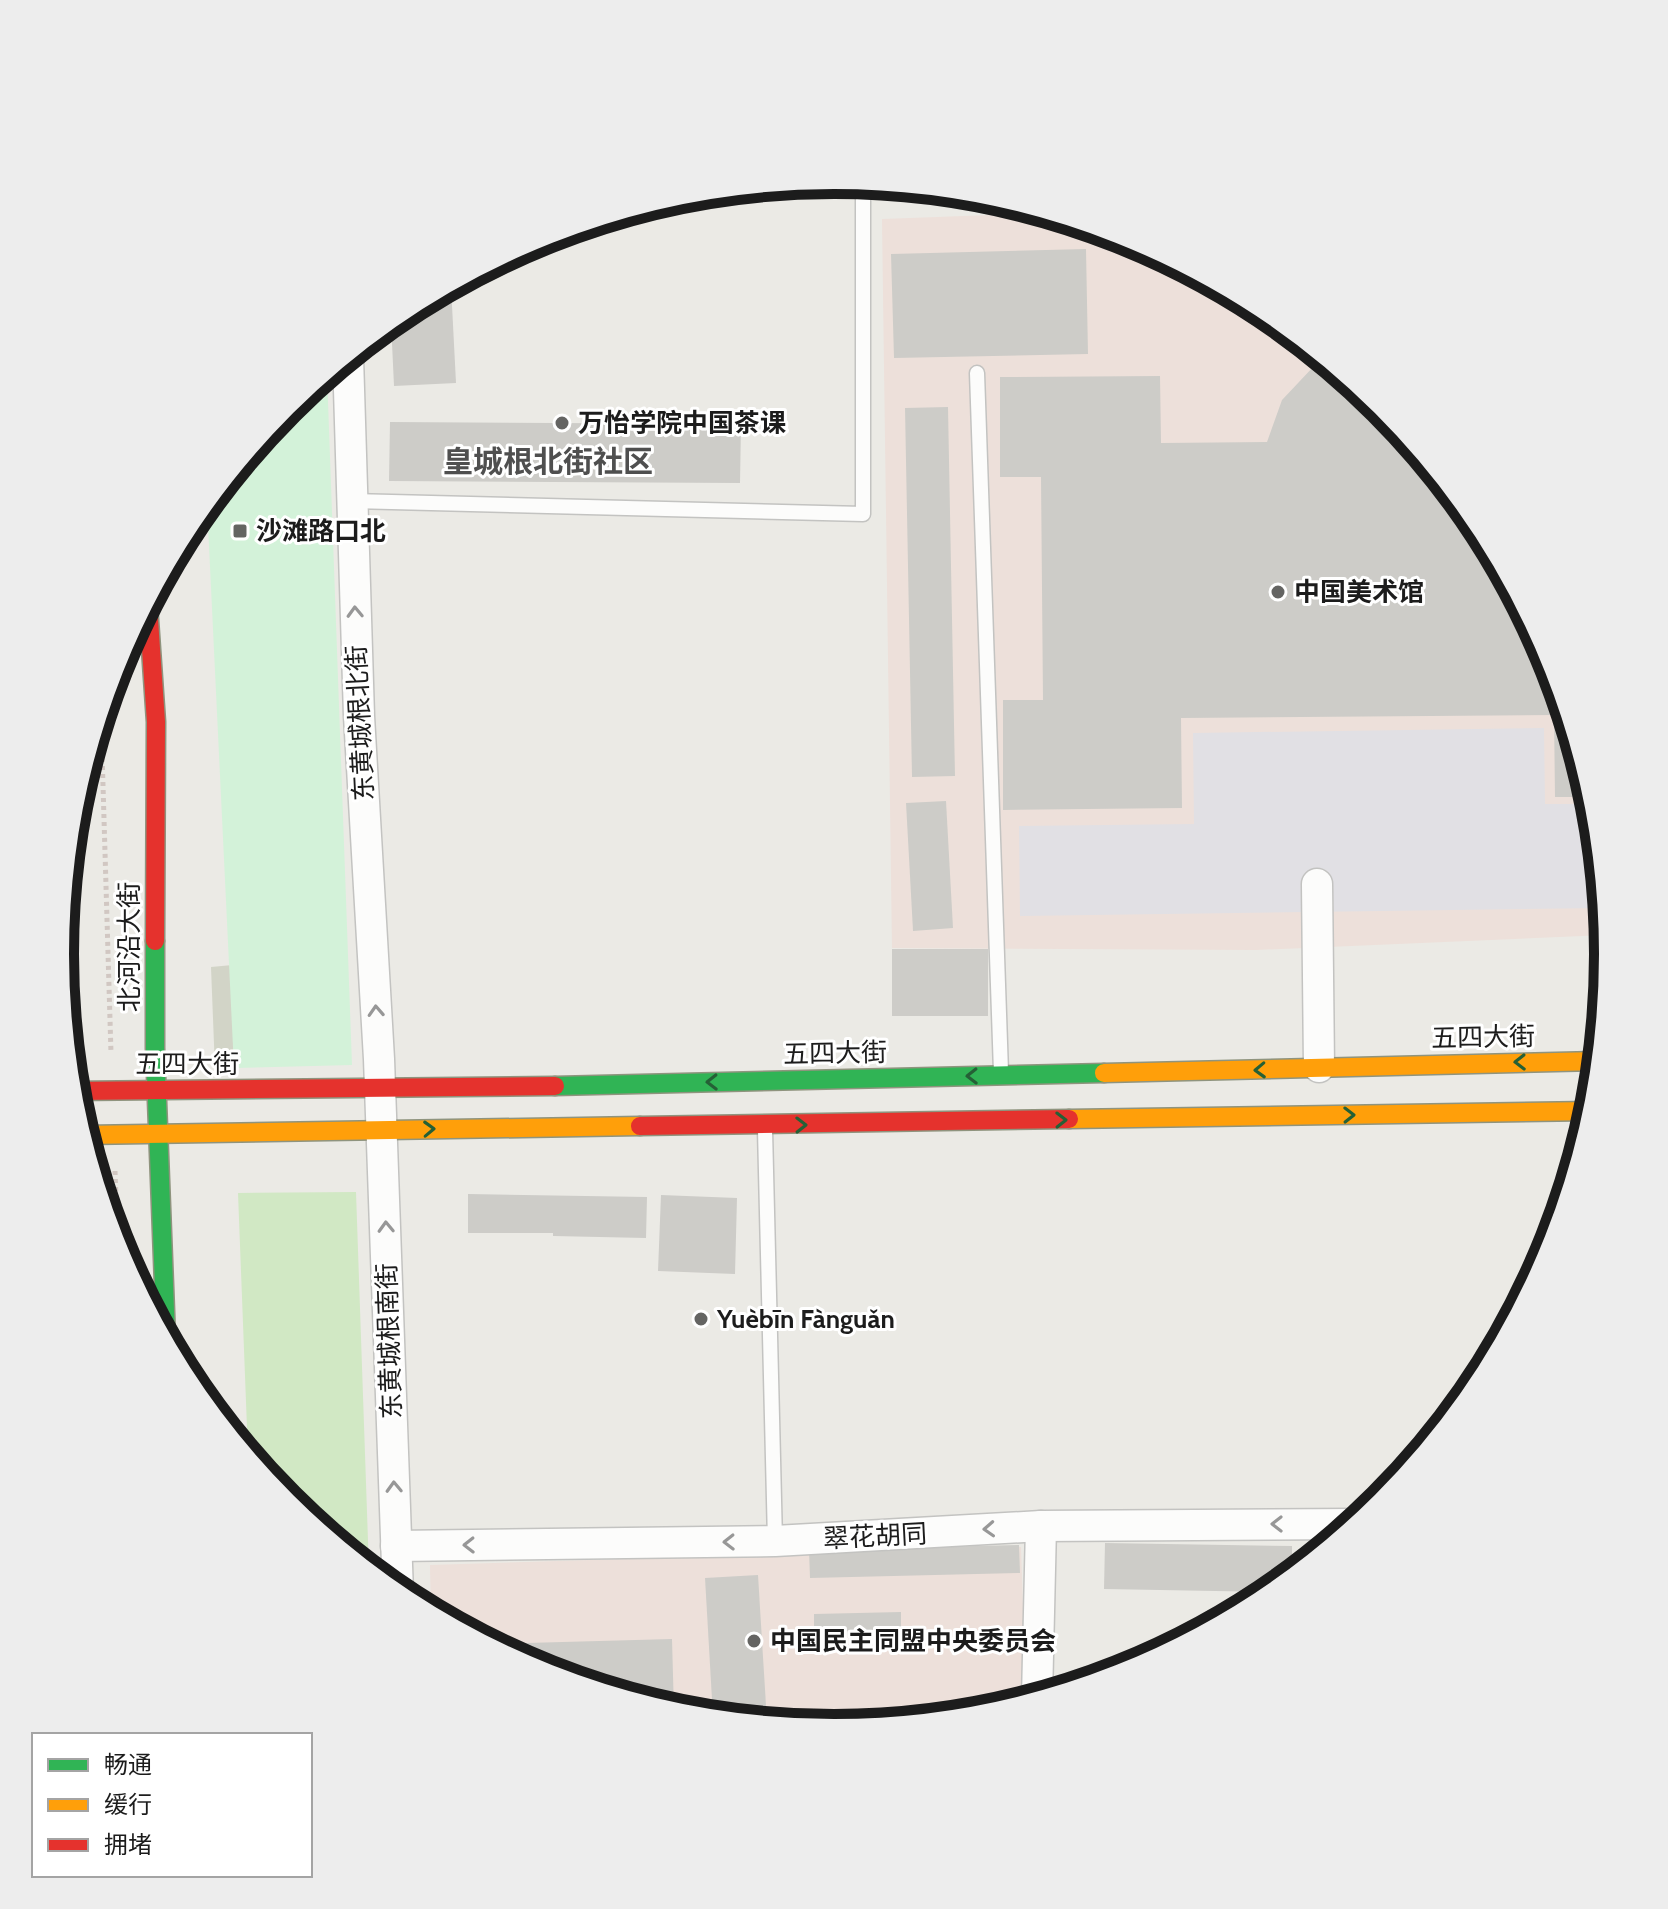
<svg xmlns="http://www.w3.org/2000/svg" width="1668" height="1909" viewBox="0 0 1668 1909" font-family="Cabin,'Noto Sans SC',sans-serif">
  <style>
    .commercial { fill: #ede0da }
    .construction { fill: #d2d4c7 }
    .grass { fill: #d1e8c4 }
    .park { fill: #d3f2d9 }
    .plaza { fill: #e1e0e4 }
    .building { fill: #cdccc8 }
    .lines { fill: none; stroke-linecap: round; stroke-linejoin: round }
    .lane-casing { stroke: #c3c3c1; stroke-width: 17 }
    .street-casing { stroke: #c3c3c1; stroke-width: 33 }
    .fast-casing { stroke: #8f947e; stroke-width: 21 }
    .slow-casing { stroke: #8f947e; stroke-width: 21 }
    .jam-casing { stroke: #8f947e; stroke-width: 21 }
    .path { stroke: #d1c7c2; stroke-width: 5; stroke-dasharray: 4 4; stroke-linecap: butt }
    .lane { stroke: #fcfcfb; stroke-width: 14 }
    .street { stroke: #fcfcfb; stroke-width: 30 }
    .fast { stroke: #30b455; stroke-width: 18 }
    .slow { stroke: #ff9f0a; stroke-width: 18 }
    .jam { stroke: #e5322d; stroke-width: 18 }
    .oneway { stroke: #979797 }
    .oneway2 { stroke: #256036 }
    .poi-dot { fill: #646462; stroke: #fff; stroke-width: 3 }
    .labels { text-anchor: middle; dominant-baseline: central; stroke-width: 6; stroke-linejoin: round; paint-order: stroke }
    .poi-label { font-size: 26px; font-weight: bold; fill: #1c1c1c; stroke: #fff; text-anchor: start }
    .street-label { font-size: 26px; fill: #1c1c1c; stroke: #fff }
    .quarter-label { font-size: 30px; font-weight: bold; fill: #4f4f4f; stroke: #fff }
    .rim { fill: none; stroke: #1c1c1c; stroke-width: 10 }
  </style>
  <rect width="100%" height="100%" fill="#ebeae5"/>
  <!-- commercial -->
  <g class="commercial">
    <path d="M1043,213l88,27 133,71 118,97 96,117 71,134 44,145 13,131 -350,15 -364,-2 -10,-729z"/>
    <path d="M1021,1547l5,154 -41,13 -151,14 -151,-14 -146,-45 -106,-56 -1,-48z"/>
  </g>
  <!-- construction -->
  <path class="construction" d="M254,963l85,89 -124,18 -4,-103z"/>
  <!-- grass -->
  <path class="grass" d="M356,1192l13,378 -83,-69 -38,-47 -10,-261z"/>
  <!-- park -->
  <path class="park" d="M327,374l25,691 -118,3 -27,-564 80,-97z"/>
  <!-- plaza -->
  <path class="plaza" d="M1544,728l1,76h48l10,104 -583,8 -1,-90 175,-2 -1,-91z"/>
  <!-- building -->
  <g class="building">
    <path d="M1086,249l2,105 -194,4 -3,-104z"/>
    <path d="M451,286l5,97 -62,3 -3,-64 13,-11z"/>
    <path d="M1326,362l56,46 96,117 71,134 42,138h-36l-1,-82 -373,3 1,90 -179,2v-110h40l-2,-223h-41v-100l160,-1 1,67 106,-1 15,-42 33,-35z"/>
    <path d="M948,407l7,369 -43,1 -7,-369z"/>
    <path d="M390,422l351,2 -1,59 -351,-2z"/>
    <path d="M946,801l7,127 -40,3 -7,-128z"/>
    <rect x="892" y="949" width="96" height="67"/>
    <path d="M468,1194l179,3 -1,41 -93,-2v-3h-85z"/>
    <path d="M661,1195l76,3 -2,76 -77,-3z"/>
    <path d="M1105,1543l187,3v29l-21,17 -167,-3z"/>
    <path d="M1019,1545l1,28 -210,5 -1,-28z"/>
    <path d="M758,1575l9,147 -54,-5 -8,-139z"/>
    <path d="M901,1612v23l-87,1v-22z"/>
    <path d="M672,1639l2,72 -137,-42 -48,-25z"/>
  </g>
  <g class="lines">
    <!-- lane casing -->
    <g class="lane-casing">
      <g id="lane">
        <path d="M977,373l24,699"/>
        <path d="M352,501l511,13v-331"/>
        <path d="M765,1130l10,411"/>
      </g>
    </g>
    <!-- street casing -->
    <g class="street-casing">
      <g id="street">
        <path d="M348,357l11,359 20,343 19,534"/>
        <path d="M1317,884l2,183"/>
        <path d="M396,1546l379,-5 266,-15 314,-2"/>
        <path d="M1037,1698l4,-172"/>
      </g>
    </g>
    <!-- fast casing -->
    <g class="fast-casing">
      <g id="fast">
        <path d="M155,941v107l11,290"/>
        <path d="M555,1086l549,-13"/>
      </g>
    </g>
    <!-- slow casing -->
    <g class="slow-casing">
      <g id="slow">
        <path d="M1104,1073l494,-12"/>
        <path d="M1069,1119l523,-8"/>
        <path d="M84,1135l556,-9"/>
      </g>
    </g>
    <!-- jam casing -->
    <g class="jam-casing">
      <g id="jam">
        <path d="M148,605l8,117 -1,219"/>
        <path d="M73,1091l482,-5"/>
        <path d="M640,1126l429,-7"/>
      </g>
    </g>
    <!-- path -->
    <g class="path">
      <path d="M101,718l10,335"/>
      <path d="M115,1171l3,77"/>
    </g>
    <!-- lane -->
    <use href="#lane" class="lane"/>
    <!-- street -->
    <use href="#street" class="street"/>
    <!-- fast -->
    <use href="#fast" class="fast"/>
    <!-- slow -->
    <use href="#slow" class="slow"/>
    <!-- jam -->
    <use href="#jam" class="jam"/>
  </g>
  <!-- one-way arrows -->
  <defs><path id="oneway-chevron" d="M-2-3.5L2.5 0L-2 3.5" fill="none" stroke-width="1.6" stroke-linecap="round" stroke-linejoin="round" transform="scale(2)"/></defs>
  <g class="oneway">
    <use href="#oneway-chevron" transform="translate(355 612) rotate(-92)"/>
    <use href="#oneway-chevron" transform="translate(376 1011) rotate(-93)"/>
    <use href="#oneway-chevron" transform="translate(386 1227) rotate(-92)"/>
    <use href="#oneway-chevron" transform="translate(394 1487) rotate(-92)"/>
    <use href="#oneway-chevron" transform="translate(1277 1524) rotate(180)"/>
    <use href="#oneway-chevron" transform="translate(989 1529) rotate(177)"/>
    <use href="#oneway-chevron" transform="translate(729 1542) rotate(179)"/>
    <use href="#oneway-chevron" transform="translate(469 1545) rotate(179)"/>
  </g>
  <g class="oneway2">
    <use href="#oneway-chevron" transform="translate(1520 1062) rotate(179)"/>
    <use href="#oneway-chevron" transform="translate(1260 1070) rotate(178)"/>
    <use href="#oneway-chevron" transform="translate(972 1076) rotate(179)"/>
    <use href="#oneway-chevron" transform="translate(712 1082) rotate(179)"/>
    <use href="#oneway-chevron" transform="translate(1349 1115) rotate(-1)"/>
    <use href="#oneway-chevron" transform="translate(1061 1120) rotate(-1)"/>
    <use href="#oneway-chevron" transform="translate(801 1125) rotate(-1)"/>
    <use href="#oneway-chevron" transform="translate(429 1129) rotate(-2)"/>
  </g>
  <!-- markers -->
  <g class="poi-dot">
    <circle cx="562" cy="423" r="8"/>
    <rect x="232" y="523" width="16" height="16" rx="4"/>
    <circle cx="1278" cy="592" r="8"/>
    <circle cx="701" cy="1319" r="8"/>
    <circle cx="754" cy="1641" r="8"/>
  </g>
  <g class="labels">
    <!-- poi labels -->
    <g class="poi-label">
      <text x="578" y="423">万怡学院中国茶课</text>
      <text x="256" y="531">沙滩路口北</text>
      <text x="1294" y="592">中国美术馆</text>
      <text x="717" y="1319">Yuèbīn Fànguǎn</text>
      <text x="770" y="1641">中国民主同盟中央委员会</text>
    </g>
    <!-- street labels -->
    <g class="street-label">
      <text transform="translate(360 723) rotate(-93)">东黄城根北街</text>
      <text transform="translate(129 947) rotate(-90)">北河沿大街</text>
      <text transform="translate(1483 1037) rotate(-1)">五四大街</text>
      <text transform="translate(835 1053) rotate(-1)">五四大街</text>
      <text x="187" y="1064">五四大街</text>
      <text transform="translate(389 1341) rotate(-92)">东黄城根南街</text>
      <text transform="translate(875 1536) rotate(-3)">翠花胡同</text>
    </g>
    <!-- quarter labels -->
    <g class="quarter-label">
      <text x="548" y="461">皇城根北街社区</text>
    </g>
  </g>
  <!-- crop -->
  <path d="M0 0H1668V1909H0ZM74 954a760 760 0 1 1 1520 0a760 760 0 1 1-1520 0Z" fill="#ededed" fill-rule="evenodd"/>
  <path class="rim" d="M74 954a760 760 0 1 1 1520 0a760 760 0 1 1-1520 0Z"/>
  <!-- legend -->
  <rect x="32" y="1733" width="280" height="144" fill="#ffffff" stroke="#a4a4a4" stroke-width="2"/>
  <rect x="48" y="1759" width="40" height="12" fill="#30b455" stroke="#a4a4a4" stroke-width="2"/>
  <text x="104" y="1773" font-size="24" fill="#1c1c1c">畅通</text>
  <rect x="48" y="1799" width="40" height="12" fill="#ff9f0a" stroke="#a4a4a4" stroke-width="2"/>
  <text x="104" y="1813" font-size="24" fill="#1c1c1c">缓行</text>
  <rect x="48" y="1839" width="40" height="12" fill="#e5322d" stroke="#a4a4a4" stroke-width="2"/>
  <text x="104" y="1853" font-size="24" fill="#1c1c1c">拥堵</text>
</svg>
